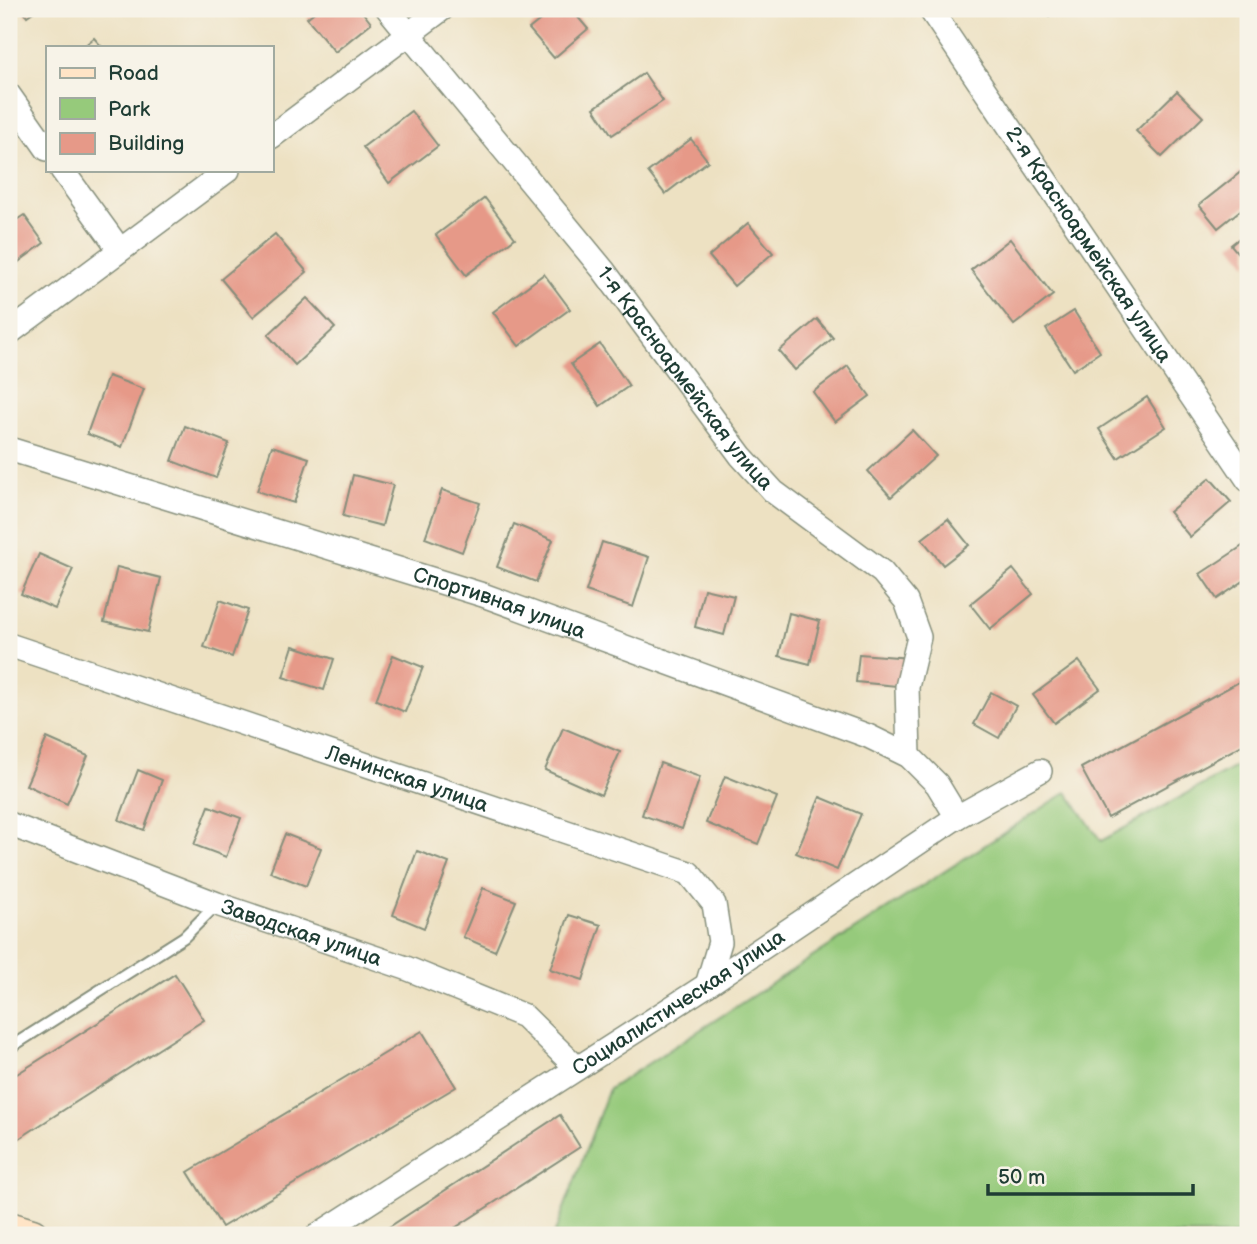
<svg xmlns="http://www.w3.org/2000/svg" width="1257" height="1244" viewBox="0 0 1257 1244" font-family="'Balsamiq Sans',sans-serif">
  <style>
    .green { fill: #96ca7b; stroke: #5a8458; stroke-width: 2 }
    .building { fill: #e69988 }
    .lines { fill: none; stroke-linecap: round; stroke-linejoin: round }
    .service-casing { stroke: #868f7b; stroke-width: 14 }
    .minor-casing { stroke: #868f7b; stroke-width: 26 }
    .secondary-casing { stroke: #868f7b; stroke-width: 35 }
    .service { stroke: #fff; stroke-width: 10 }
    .minor { stroke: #fff; stroke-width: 23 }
    .secondary { stroke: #ffe4c6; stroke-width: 32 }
    .labels { text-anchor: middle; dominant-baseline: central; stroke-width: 6; stroke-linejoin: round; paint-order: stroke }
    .street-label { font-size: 21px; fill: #1f3d34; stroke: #f7f3e8 }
  </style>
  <rect width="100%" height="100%" fill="#f7f3e8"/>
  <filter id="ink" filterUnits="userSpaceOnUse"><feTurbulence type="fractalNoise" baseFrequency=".0143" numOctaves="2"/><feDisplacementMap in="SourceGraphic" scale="14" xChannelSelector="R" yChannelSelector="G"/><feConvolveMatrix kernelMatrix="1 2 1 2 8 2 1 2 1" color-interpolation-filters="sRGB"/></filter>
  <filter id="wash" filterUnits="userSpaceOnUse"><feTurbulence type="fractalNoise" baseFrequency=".00686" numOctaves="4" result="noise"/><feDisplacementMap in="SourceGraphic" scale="28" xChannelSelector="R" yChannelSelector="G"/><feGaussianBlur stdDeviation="1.57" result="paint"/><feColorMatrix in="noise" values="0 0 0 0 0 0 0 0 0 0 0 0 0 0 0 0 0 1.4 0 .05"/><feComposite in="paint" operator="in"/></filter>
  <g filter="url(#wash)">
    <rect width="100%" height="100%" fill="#ede1c2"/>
    <!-- green -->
    <path class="green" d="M1248,760v475h-694l55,-146 458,-297 34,49z"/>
    <g id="blocks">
      <!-- building -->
      <g class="building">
        <path d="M22,9h15l-10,7z"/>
        <path d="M318,9h42l11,14 -36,29 -28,-34z"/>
        <path d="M554,9h17l17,20 -34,29 -25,-29z"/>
        <path d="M1043,9h15l-9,7z"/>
        <path d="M94,38l8,9h-19z"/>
        <path d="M644,73l19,28 -51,34 -18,-27z"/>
        <path d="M1177,91l26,26 -41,40 -26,-26z"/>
        <path d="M411,111l27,35 -49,37 -26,-36z"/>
        <path d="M691,139l17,22 -43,33 -17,-22z"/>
        <path d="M1242,171l6,7v26l-30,24 -19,-23z"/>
        <path d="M485,198l30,40 -49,37 -30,-40z"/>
        <path d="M24,215l20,28 -35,26v-44z"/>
        <path d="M748,223l25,30 -39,33 -25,-30z"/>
        <path d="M1248,231v34l-17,-20z"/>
        <path d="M275,234l32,38 -54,45 -32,-38z"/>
        <path d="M1010,239l43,56 -39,30 -43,-55z"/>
        <path d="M544,274l26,35 -51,37 -26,-34z"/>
        <path d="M307,298l28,30 -40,37 -27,-30z"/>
        <path d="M1074,311l26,41 -27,18 -27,-41z"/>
        <path d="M817,319l16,19 -38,32 -16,-19z"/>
        <path d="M600,344l29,42 -29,20 -29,-42z"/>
        <path d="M848,366l22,30 -35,26 -22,-30z"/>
        <path d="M108,376l36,13 -22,58 -35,-13z"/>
        <path d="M1147,397l19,30 -48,31 -19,-29z"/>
        <path d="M185,426l44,17 -13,35 -44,-17z"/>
        <path d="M912,430l24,26 -45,41 -23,-26z"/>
        <path d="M272,446l37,12 -15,45 -37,-12z"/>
        <path d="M353,475l40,10 -11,41 -39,-10z"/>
        <path d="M1210,478l21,24 -41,35 -21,-25z"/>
        <path d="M442,490l38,13 -18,49 -37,-14z"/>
        <path d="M948,519l21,26 -26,20 -21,-26z"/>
        <path d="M514,524l39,16 -17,42 -39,-15z"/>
        <path d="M602,542l47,15 -16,50 -47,-16z"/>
        <path d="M1247,543l1,35 -31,21 -17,-25z"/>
        <path d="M39,554l34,15 -18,40 -34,-15z"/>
        <path d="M117,567l44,11 -13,54 -44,-10z"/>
        <path d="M1013,569l20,25 -43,35 -20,-25z"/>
        <path d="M704,589l30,7 -10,39 -29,-8z"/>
        <path d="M220,600l28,10 -16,47 -28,-10z"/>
        <path d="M789,613l31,8 -10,43 -31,-8z"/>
        <path d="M293,646l41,13 -10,31 -41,-13z"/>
        <path d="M859,654l51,4 -3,29 -51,-5z"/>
        <path d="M393,655l30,12 -18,45 -29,-12z"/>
        <path d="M1079,661l21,28 -46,34 -21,-28z"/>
        <path d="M1248,677v65l-140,76 -27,-50z"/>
        <path d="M991,692l25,14 -17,32 -25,-14z"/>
        <path d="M563,728l57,24 -19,43 -56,-25z"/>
        <path d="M47,738l41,18 -21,48 -41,-19z"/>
        <path d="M660,763l40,14 -18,52 -40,-14z"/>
        <path d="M138,770l24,10 -18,50 -25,-10z"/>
        <path d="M725,776l52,21 -19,47 -52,-21z"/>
        <path d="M820,797l41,17 -24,56 -41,-17z"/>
        <path d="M209,806l32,12 -15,39 -32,-12z"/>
        <path d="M285,834l36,14 -15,38 -36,-14z"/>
        <path d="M417,851l32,12 -25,65 -31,-13z"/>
        <path d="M483,888l33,13 -21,50 -32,-14z"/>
        <path d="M569,915l32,10 -18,55 -33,-11z"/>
        <path d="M175,974l29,46 -195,125v-66z"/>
        <path d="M422,1031l34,56 -234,140 -34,-55z"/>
        <path d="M560,1115l20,32 -136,88h-67z"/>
      </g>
    </g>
  </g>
  <g filter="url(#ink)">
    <use href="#blocks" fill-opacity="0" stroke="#868f7b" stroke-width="2"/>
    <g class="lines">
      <!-- service casing -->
      <g class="service-casing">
        <path id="service" d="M9,1048l175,-111 32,-32"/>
      </g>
      <!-- minor casing -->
      <g class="minor-casing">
        <g id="minor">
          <path id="s1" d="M388,9l216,262 137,185 33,36 108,80 24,29 13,36 -12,50 2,69"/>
          <path id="s2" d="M930,9l318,471"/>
          <path d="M9,95l38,54"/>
          <path d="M271,137l171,-128"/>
          <path d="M62,170l58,80"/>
          <path d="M9,333l219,-163"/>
          <path id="s3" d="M9,449l474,146 385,141 41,20 28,28 20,33"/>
          <path id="s4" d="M9,645l680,228 25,31 6,38 -13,43"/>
          <path id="s5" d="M9,824l208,80 189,64 118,48 53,52"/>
          <path id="s6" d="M318,1235l389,-250 250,-168 83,-46"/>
        </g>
      </g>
      <!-- secondary casing -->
      <g class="secondary-casing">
        <path id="secondary" d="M9,1228l23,7"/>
      </g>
      <!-- service -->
      <use href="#service" class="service"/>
      <!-- minor -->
      <use href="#minor" class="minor"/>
      <!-- secondary -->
      <use href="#secondary" class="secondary"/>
    </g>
  </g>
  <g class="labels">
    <!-- street labels -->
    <g class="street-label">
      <text stroke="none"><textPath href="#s2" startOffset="284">2-я Красноармейская улица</textPath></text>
      <text stroke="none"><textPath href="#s1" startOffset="474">1-я Красноармейская улица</textPath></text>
      <text stroke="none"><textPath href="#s3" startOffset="514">Спортивная улица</textPath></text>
      <text stroke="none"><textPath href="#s4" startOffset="420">Ленинская улица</textPath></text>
      <text stroke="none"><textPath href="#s5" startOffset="312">Заводская улица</textPath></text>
      <text stroke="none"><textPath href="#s6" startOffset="429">Социалистическая улица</textPath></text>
    </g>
  </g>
  <!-- margin -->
  <rect width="1257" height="1244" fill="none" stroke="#f7f3e8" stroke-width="35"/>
  <!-- legend -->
  <rect x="46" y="46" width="228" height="126" fill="#f7f3e8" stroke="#a1aaa0" stroke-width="2"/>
  <rect x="60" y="68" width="35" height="10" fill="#ffe4c6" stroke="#a1aaa0" stroke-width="2"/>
  <text x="108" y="80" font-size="21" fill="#1f3d34">Road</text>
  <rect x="60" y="98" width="35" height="21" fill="#96ca7b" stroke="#a1aaa0" stroke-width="2"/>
  <text x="108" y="116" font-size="21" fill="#1f3d34">Park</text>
  <rect x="60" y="133" width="35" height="21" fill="#e69988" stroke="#a1aaa0" stroke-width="2"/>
  <text x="108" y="150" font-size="21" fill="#1f3d34">Building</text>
  <!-- scale -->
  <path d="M988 1184v10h205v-10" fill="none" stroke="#1f3d34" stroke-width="3.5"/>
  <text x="998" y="1184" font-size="21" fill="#1f3d34" stroke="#f7f3e8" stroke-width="5" paint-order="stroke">50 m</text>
</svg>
